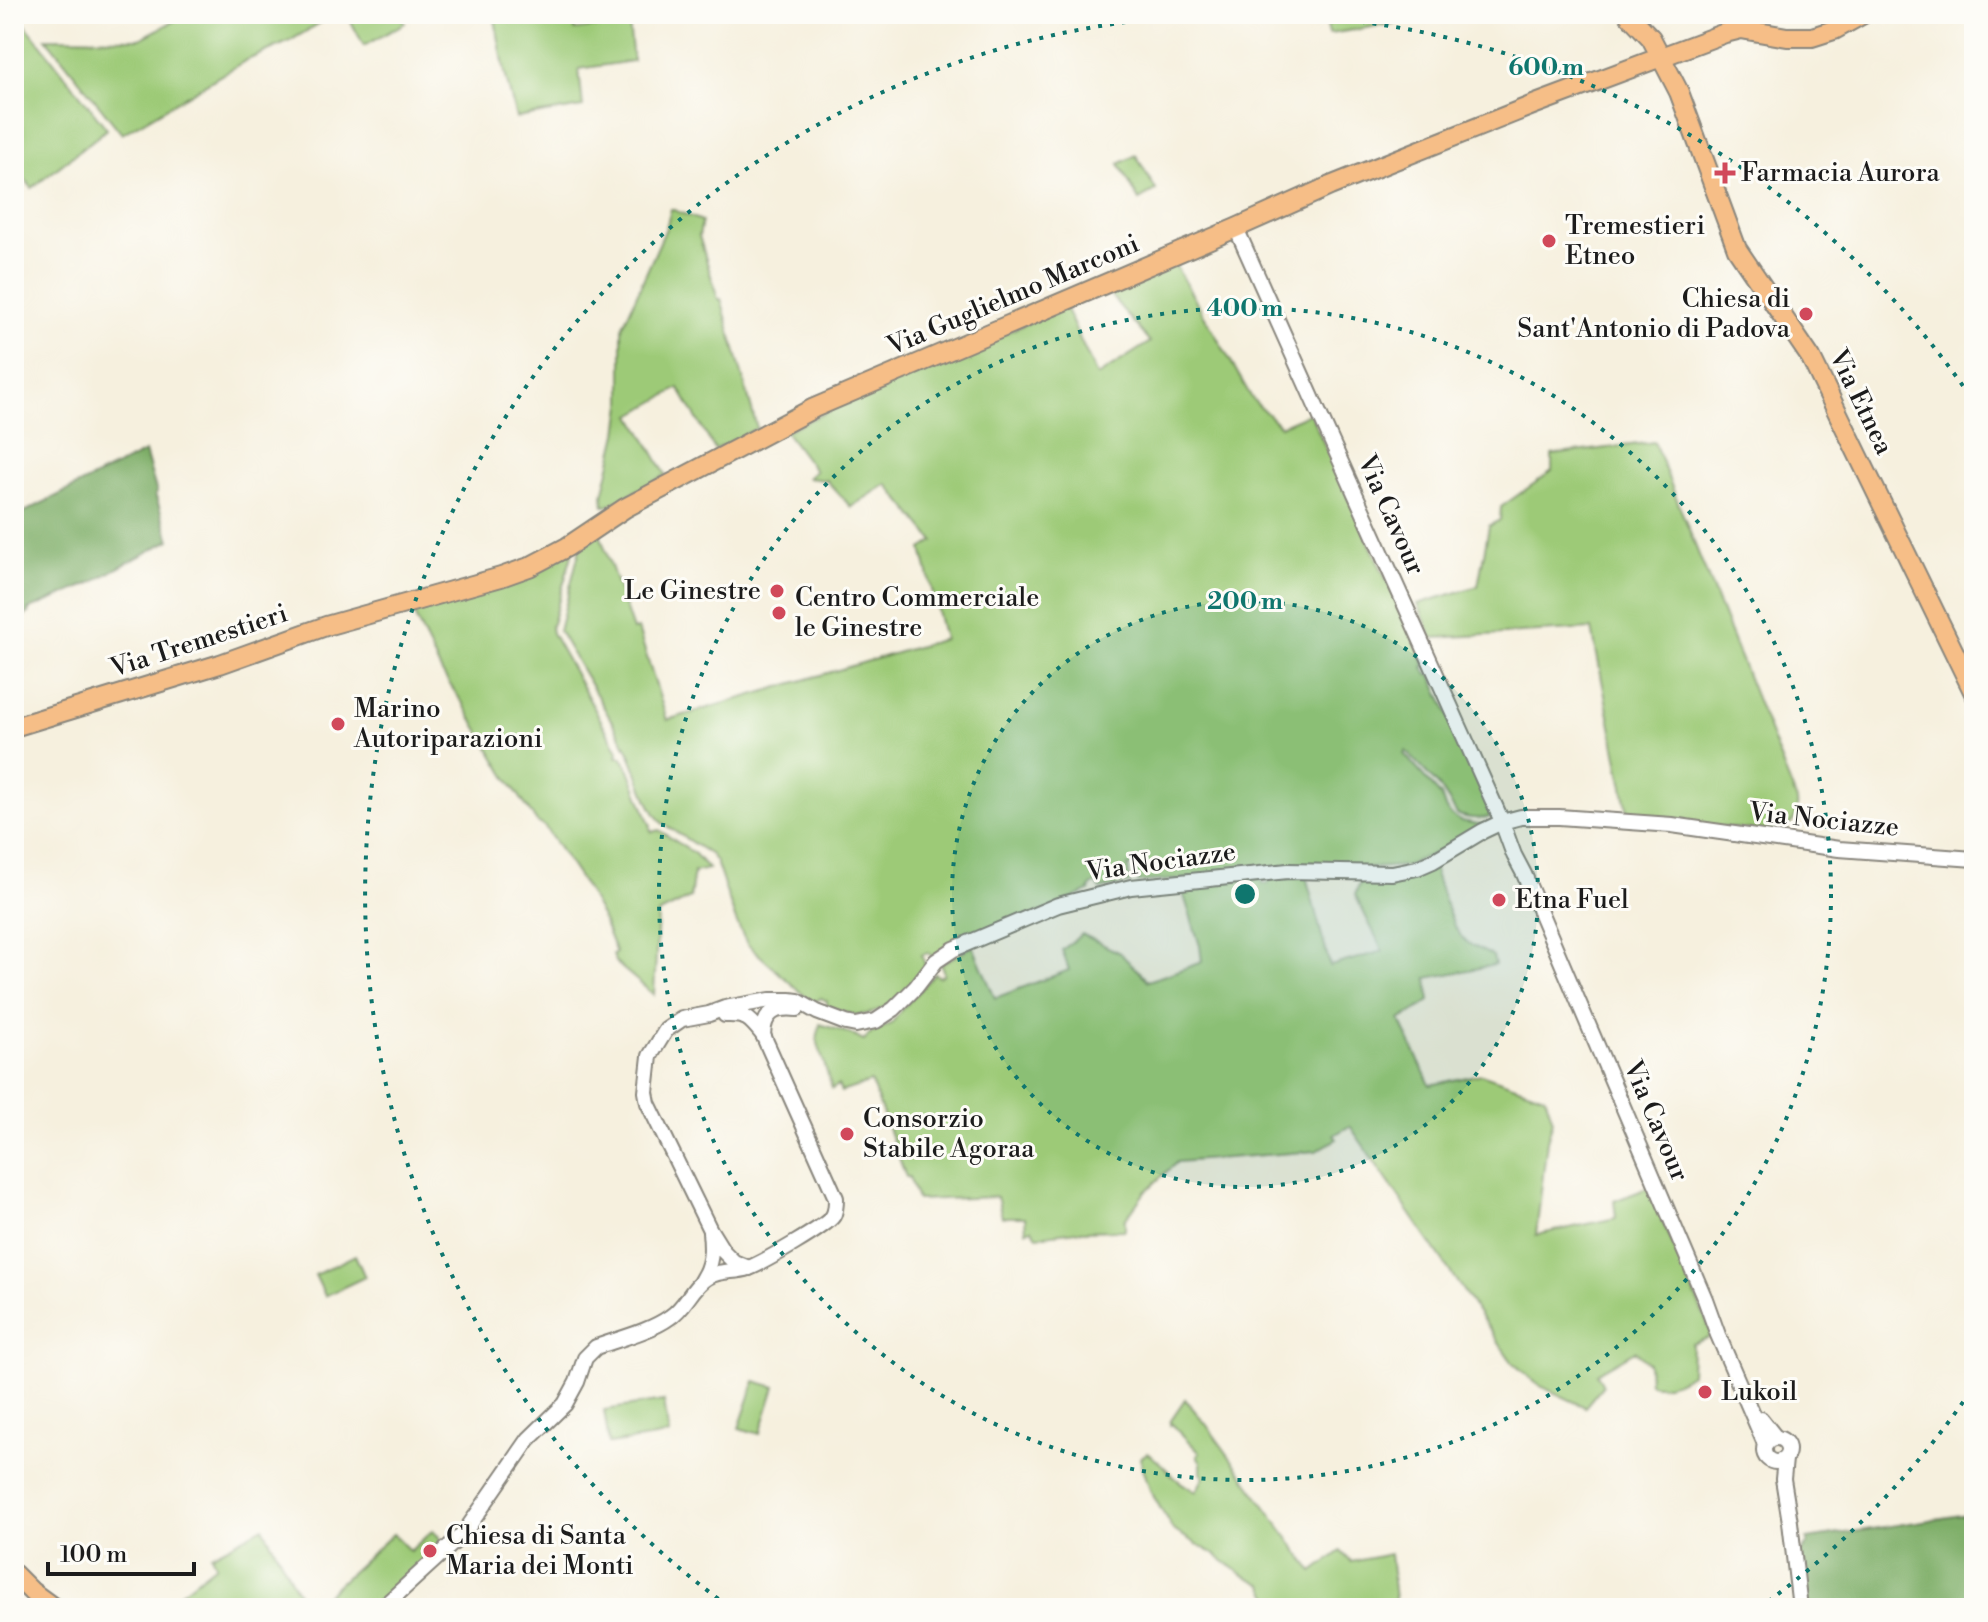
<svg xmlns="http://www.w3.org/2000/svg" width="1988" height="1622" viewBox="0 0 1988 1622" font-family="'Libre Bodoni',serif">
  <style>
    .green { fill: #9dca77; stroke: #5c734a; stroke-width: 2 }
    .forest { fill: #7eae68; stroke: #4d6542; stroke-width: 2 }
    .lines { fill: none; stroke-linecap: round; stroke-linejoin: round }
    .minor-casing { stroke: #89867d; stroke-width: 18 }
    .major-casing { stroke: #89867d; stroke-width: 22 }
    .minor { stroke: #fff; stroke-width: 14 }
    .major { stroke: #f6be87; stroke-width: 18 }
    .ring { fill: none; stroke: #0f766e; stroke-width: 4; stroke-dasharray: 4 8 }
    .poi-dot { fill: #d1495b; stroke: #fdfcf7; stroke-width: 3 }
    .labels { text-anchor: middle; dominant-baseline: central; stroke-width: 6; stroke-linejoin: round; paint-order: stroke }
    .poi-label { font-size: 26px; fill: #1c1c1c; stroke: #fdfcf7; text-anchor: start }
    .street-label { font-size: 26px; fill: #1c1c1c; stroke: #fdfcf7 }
    .centre { fill: #0f766e; stroke: #fdfcf7; stroke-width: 4 }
    .ring-label { font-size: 24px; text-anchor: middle; font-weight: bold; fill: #0f766e; stroke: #fdfcf7; stroke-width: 6; stroke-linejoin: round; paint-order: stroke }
  </style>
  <rect width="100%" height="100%" fill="#fdfcf7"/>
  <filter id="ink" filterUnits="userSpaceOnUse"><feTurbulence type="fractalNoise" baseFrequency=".0125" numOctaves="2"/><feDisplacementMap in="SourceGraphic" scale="16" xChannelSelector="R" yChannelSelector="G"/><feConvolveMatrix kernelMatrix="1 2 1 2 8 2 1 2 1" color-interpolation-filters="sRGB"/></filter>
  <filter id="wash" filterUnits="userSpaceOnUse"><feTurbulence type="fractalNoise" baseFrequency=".006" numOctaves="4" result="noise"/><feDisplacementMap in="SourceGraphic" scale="32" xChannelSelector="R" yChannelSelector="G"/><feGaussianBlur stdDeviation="1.8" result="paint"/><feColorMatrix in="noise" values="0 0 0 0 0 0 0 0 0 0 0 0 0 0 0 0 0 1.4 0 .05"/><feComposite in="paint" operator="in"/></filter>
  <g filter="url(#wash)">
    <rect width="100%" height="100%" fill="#f6f0de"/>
    <!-- green -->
    <g class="green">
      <path d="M14,14h3l90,115 -75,59 -18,-23z"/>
      <path d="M187,14h148l-47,28 -43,19 -123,73 -76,-96 94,1z"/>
      <path d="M347,14h52l6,9 -41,23z"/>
      <path d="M494,14h78l3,16 54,-7 4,38 -54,8 4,38 -67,11 -11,-45z"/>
      <path d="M1324,14h89l1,6 -85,14z"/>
      <path d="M1136,155l20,35 -17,10 -20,-36z"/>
      <path d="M671,209l31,12 -3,15 19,63h3l36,129 -42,22 -36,-62 -47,27 34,60 -58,31h-4l-1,-11 15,-62 4,-28v-77l44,-100z"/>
      <path d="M1174,263l79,137 27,26 30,-13 115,251 -1,3 4,8 3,-1 58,132 1,11c-9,3 -25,1 -33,-3l-18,-28 -33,-35 -2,3 37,42 4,12 5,6 11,7 23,4 -29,19 -50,22 -267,16 -3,-17 -7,1 2,17 -29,6 -5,-6 -6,4 -1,4 -154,67 -7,-5 -6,2 4,13c-17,18 -40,47 -68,47 -10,0 -21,-6 -31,-9v-5l-6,-3 -6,4 -8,-4 -60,-54 -11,-23 -20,-59 -5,-7 -49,-32c-18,-20 -22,-49 -34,-73 -22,-40 -46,-79 -69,-119l21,-83 20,-14 33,96 5,-1 29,91 277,-81 -22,-90 12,-8 -47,-57 -36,23 -25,-27 -19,-2 8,-7 -30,-40 127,-58 3,3 4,-2v-4l146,-63 32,69 53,-34 -44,-52z"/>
      <path d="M1654,442l143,359c2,18 -7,29 -25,31l-143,-14 -37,-189 -160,9 -14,-34 60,-18 11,-60 11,-6 1,-13 51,-36v-16z"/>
      <path d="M572,551v4l-21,72 1,6 66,118 -1,6h4l7,10 20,52 3,7 -1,3 2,3 7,-2 36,24 13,15 -14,3 -4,26 -32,16 -4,81 -39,-33 -2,-8 3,-1 -15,-37 -14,-26 -43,-64 -7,-4 -32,-47 -41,-70 -22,-32 -31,-64z"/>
      <path d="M1433,867c6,18 18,60 31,73 8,7 20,11 29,16l2,9 -68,13 3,23 -30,19 30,65 51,-11 64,22 8,24 -6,21 -11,94 80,-17 -2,-17 34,-13 65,148 -21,8 -1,30c-12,8 -28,15 -42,9l-1,-20 -13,-12 -38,22 6,12 -18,22 -47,-22 -26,-23 -162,-236 -16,9 3,4 -21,12 -139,11 -32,30 -20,28v10l-48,1 -40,5 -5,-7 -6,2 -1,-14h-23l-5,-20 -80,3 -8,-23h-3l-35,-95 -30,10 -3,-7 -6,4 -15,-49 3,-16c8,3 28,8 33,11 4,2 7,5 11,6l5,-7 22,-10 11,-15 33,-36 4,4 5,-3 -3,-10 32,-18 22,52 74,-28 -7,-20 20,-16 38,19 28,28 54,-19 -2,-16 -19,-60 79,-8 4,6h4l3,-7 35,-1 24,90 53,-15 -28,-56 7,-17z"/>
      <path d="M355,1255l10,22 -40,19 -10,-21z"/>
      <path d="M755,1381l20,6 -15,47 -21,-6z"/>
      <path d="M1185,1399l21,25 107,148 28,-21 10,11 39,-8 6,54h-120l-13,-23 -21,-11 -28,-20 -41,-24 -23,-40 -10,-32 7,-5c11,7 18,14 26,23 7,7 16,11 23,16l8,-16 -3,-4v-10l-4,-6 3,-3 -28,-29 -2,1v-4z"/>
      <path d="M664,1401l5,34 -60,9 -5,-34z"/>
      <path d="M263,1527l43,81h-145l55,-43 -5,-10z"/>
      <path d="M433,1530l11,13 -70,65h-62l81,-74 17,17z"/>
    </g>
    <!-- forest -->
    <g class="forest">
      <path d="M145,452l12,41 -2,1 15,46 -56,30 -20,12 -66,28 1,3 -15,8v-104z"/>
      <path d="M1974,1513v95h-169l-6,-53 9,-12 -1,-4z"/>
    </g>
  </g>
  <g filter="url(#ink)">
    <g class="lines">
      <!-- minor casing -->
      <g class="minor-casing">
        <g id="minor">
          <path d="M1236,228l264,589 14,38 10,19 181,425 13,36 47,109"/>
          <path d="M763,1035c1,-23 12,-28 34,-26"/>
          <path d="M749,1268l-15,-6 -11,-11 -13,-21 -62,-127 -2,-11 4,-36 16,-26 16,-11 27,-5 16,-6 45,-8h20l8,1 19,11 29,11 10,2 20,-4 18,-12 22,-22 20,-26 18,-12 104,-44 73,-18 157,-16 104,2 25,-5 16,-7 50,-30 19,-9 19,-5h38l113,8 167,24 135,10"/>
          <path d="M701,1281c11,-17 11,-30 9,-49"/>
          <path d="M1761,1419l15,19"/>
          <circle cx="1776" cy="1450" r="12"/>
          <path d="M1785,1459l-2,20 7,43 10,86"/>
          <path d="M382,1608l82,-75 65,-94 36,-35 12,-22 8,-24 11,-11c23,-8 55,-16 74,-30 16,-10 22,-31 38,-40 13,-8 27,-4 41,-9 13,-5 78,-42 84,-52 3,-5 3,-12 3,-18l-73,-163c-13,-16 -16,-21 -38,-20"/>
        </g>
      </g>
      <!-- major casing -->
      <g class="major-casing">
        <g id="major">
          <path d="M1628,14l23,24 28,54 58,157 74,109 163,335"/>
          <path d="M14,727l206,-63 106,-38 175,-49 28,-10 38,-20 58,-39 189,-100 422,-180 94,-42 203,-81 192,-72 16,-4 46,8h25l22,-7 29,-16"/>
          <path d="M14,1574l18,18 22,16"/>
        </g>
      </g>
      <!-- minor -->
      <use href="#minor" class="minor"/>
      <!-- major -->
      <use href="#major" class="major"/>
    </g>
  </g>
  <!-- distance rings -->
  <circle cx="1245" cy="894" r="293" fill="#0f766e" fill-opacity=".12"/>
  <g class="ring">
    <circle cx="1245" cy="894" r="293"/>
    <circle cx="1245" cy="894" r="586"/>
    <path d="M1970 1392A880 880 0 0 1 1762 1606M728 1606A880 880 0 0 1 1237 14M1253 14A880 880 0 0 1 1970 396"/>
  </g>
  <!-- markers -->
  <g class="poi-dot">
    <path d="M1721 161h8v8h8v8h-8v8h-8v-8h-8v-8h8z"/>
    <circle cx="1549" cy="241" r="8"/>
    <circle cx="1806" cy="314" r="8"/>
    <circle cx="777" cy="591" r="8"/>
    <circle cx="779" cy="613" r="8"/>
    <circle cx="338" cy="724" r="8"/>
    <circle cx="1499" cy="900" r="8"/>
    <circle cx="847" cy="1134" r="8"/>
    <circle cx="1705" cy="1392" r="8"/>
    <circle cx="430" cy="1551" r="8"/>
  </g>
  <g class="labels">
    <!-- poi labels -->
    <g class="poi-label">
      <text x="1741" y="173">Farmacia Aurora</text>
      <text x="1565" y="226">Tremestieri<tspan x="1565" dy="30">Etneo</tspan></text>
      <text x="1790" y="299" text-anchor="end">Chiesa di<tspan x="1790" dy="30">Sant'Antonio di Padova</tspan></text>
      <text x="761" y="591" text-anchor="end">Le Ginestre</text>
      <text x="795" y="598">Centro Commerciale<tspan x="795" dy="30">le Ginestre</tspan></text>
      <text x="354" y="709">Marino<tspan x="354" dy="30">Autoriparazioni</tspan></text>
      <text x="1515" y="900">Etna Fuel</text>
      <text x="863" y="1119">Consorzio<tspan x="863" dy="30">Stabile Agoraa</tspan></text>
      <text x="1721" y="1392">Lukoil</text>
      <text x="446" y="1536">Chiesa di Santa<tspan x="446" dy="30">Maria dei Monti</tspan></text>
    </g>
    <!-- street labels -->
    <g class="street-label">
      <text transform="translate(1013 295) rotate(-23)">Via Guglielmo Marconi</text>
      <text transform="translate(1861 402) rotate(64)">Via Etnea</text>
      <text transform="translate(1391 515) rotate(66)">Via Cavour</text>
      <text transform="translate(199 641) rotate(-18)">Via Tremestieri</text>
      <text transform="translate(1824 820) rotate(6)">Via Nociazze</text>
      <text transform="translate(1161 862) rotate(-8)">Via Nociazze</text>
      <text transform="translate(1656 1121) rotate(67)">Via Cavour</text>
    </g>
  </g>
  <circle cx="1245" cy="894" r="12" class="centre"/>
  <g class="ring-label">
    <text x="1546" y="75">600 m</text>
    <text x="1245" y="316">400 m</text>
    <text x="1245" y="609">200 m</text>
  </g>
  <!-- margin -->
  <rect width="1988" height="1622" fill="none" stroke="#fdfcf7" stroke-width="48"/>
  <!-- scale -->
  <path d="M48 1562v12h146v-12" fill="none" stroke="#1c1c1c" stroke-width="4"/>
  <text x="60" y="1562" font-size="24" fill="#1c1c1c" stroke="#fdfcf7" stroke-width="6" paint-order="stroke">100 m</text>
</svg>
